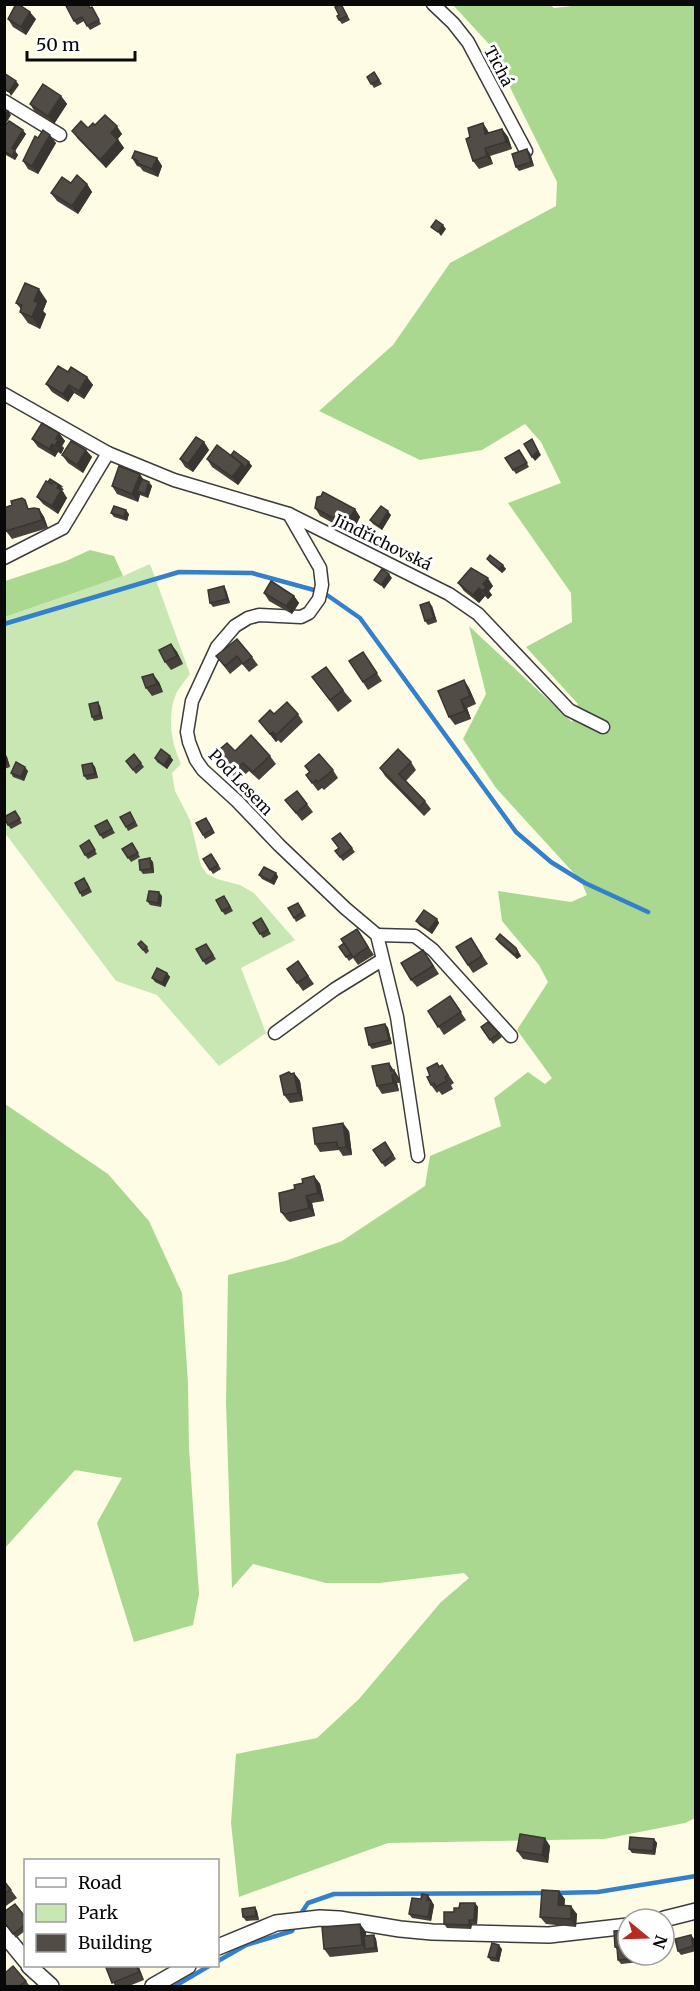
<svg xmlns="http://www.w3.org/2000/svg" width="700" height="1991" viewBox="0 0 700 1991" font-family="Merriweather,serif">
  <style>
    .green { fill: #c8e7b2 }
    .forest { fill: #aad891 }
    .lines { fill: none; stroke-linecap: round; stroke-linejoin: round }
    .stream { stroke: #3480cb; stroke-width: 4.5 }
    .minor-casing { stroke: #3c3c3c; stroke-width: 15 }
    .tertiary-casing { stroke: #3c3c3c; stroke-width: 18 }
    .minor { stroke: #fff; stroke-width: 12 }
    .tertiary { stroke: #fff; stroke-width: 15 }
    .wall { fill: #47413c }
    .shaded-wall { fill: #393531 }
    .building { fill: #524c46; stroke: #393531; stroke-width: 1.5 }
    .labels { text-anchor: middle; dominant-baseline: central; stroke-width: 6; stroke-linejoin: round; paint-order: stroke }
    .street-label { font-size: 16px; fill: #090909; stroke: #fff }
  </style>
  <rect width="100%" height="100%" fill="#fffce6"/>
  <!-- green -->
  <path class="green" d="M150,564l40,110c-4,6 -11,13 -14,20 -9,22 -5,49 5,70l-9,9 3,18 15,29 11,46 6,8 10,5 23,6 14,8 41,47 -54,28 25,65 -47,33 -62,-71 -41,-14 -111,-148v-216l118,-41z"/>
  <!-- forest -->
  <g class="forest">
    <path d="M549,4l5,4 36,-4 105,1v1813l-10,5 -81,16 -216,4 -149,54 -8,-74 5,-69 81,-16 42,-39 82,-97 28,-24 -5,-5 -85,10h-53l-73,-19 -21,24 -6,-186 2,-127 57,-14 57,-20 83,-55 5,-30 71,-30 -7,-28 34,-26 17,12 7,-6 -35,-48 31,-48 -9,-17 -37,-44 -4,-30 73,11 16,-7 -6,-14 -85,-93 -33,-49 23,-45 -17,-68 103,96 6,-18 -52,-57 46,-25 -1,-29 -63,-90 53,-20 -20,-41 -16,-18 -43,26 -62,10 -101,-49 74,-66 57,-82 106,-57 1,-24 -69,-139 -35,-38z"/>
    <path d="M90,550l24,6 9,20 -118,41v-36l61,-20z"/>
    <path d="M5,1104l103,70 41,47 33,72 6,91 1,64 10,146 -6,31 -59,17 -37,-119 25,-45 -47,-8 -70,78z"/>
  </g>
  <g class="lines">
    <!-- stream -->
    <g class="stream">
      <path d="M327,595l33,23 156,214 35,30 34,21 63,29"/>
      <path d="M4,624l175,-52 73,1 62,17"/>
      <path d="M556,1893l42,-1 98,-16"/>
      <path d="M300,1915l8,-12 26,-9 213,-1"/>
      <path d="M218,1961l28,-16 46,-14 3,-6"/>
      <path d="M175,1986l34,-20"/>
    </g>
    <!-- minor casing -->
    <g class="minor-casing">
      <g id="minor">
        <path d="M433,4l20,19 15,19 58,109"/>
        <path d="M4,101l56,34"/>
        <path d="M4,394l104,59 66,27 115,34 160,80 29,20 91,96 34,17"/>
        <path d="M289,514l31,54 2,17 -3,14 -10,14 -8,4 -42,-2 -11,3 -13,8 -18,21 -25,54 -5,31 2,10 7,18 7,10 34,31 42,44 66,63 32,27 20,82 21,139"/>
        <path d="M4,558l59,-30 45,-75"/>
        <path d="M377,935l38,1 18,14 78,86"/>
        <path d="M275,1033l60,-44 47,-29"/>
      </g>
    </g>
    <!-- tertiary casing -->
    <g class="tertiary-casing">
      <g id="tertiary">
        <path d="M664,1919l32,-8"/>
        <path d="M4,1934l22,27"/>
        <path d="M218,1947l58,-24 44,-5 19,1 61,10 32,3 117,3 79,-9"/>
        <path d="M29,1966l22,20"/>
        <path d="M153,1986l35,-20"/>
      </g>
    </g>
    <!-- minor -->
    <use href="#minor" class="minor"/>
    <!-- tertiary -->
    <use href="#tertiary" class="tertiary"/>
  </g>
  <!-- wall -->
  <g class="wall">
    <path d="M341,4l9,16 -8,4 -3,-4z"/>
    <path d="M92,7l9,17 -11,6 -6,-9 -7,4 -3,-4z"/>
    <path d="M8,19h28l-10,16 -13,-8z"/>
    <path d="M374,72l8,12 -8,4 -7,-11z"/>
    <path d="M61,96l6,8 -13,20 -19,-12 -5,-8z"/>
    <path d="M483,123l6,10 13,-4 6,8 4,12 -22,7 3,8 -14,5 -6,-8 -3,-24z"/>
    <path d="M95,125l27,9 -4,5 6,9 -18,20 -28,-29 -6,-8 16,-3z"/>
    <path d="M4,127l22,7 -11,17 3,4 -3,5 -11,-6z"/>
    <path d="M38,138l18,5 -18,31 -10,-5 -5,-8z"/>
    <path d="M530,153l4,13 -15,5 -3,-4z"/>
    <path d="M132,158h25l5,8 -4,11 -15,-6 -3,-4 -3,-1z"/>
    <path d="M71,183l16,1 5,8 -14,22 -21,-13 -6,-8z"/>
    <path d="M47,301l-4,10 3,3 -6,15 -12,-6 -8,-11 1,-3 -5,-6z"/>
    <path d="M68,372l19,5 6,8 -9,14 -10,-6 -6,9 -16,-10 -6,-8z"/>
    <path d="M59,433l6,8 -3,5 2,2 -3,6 -3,-2 -3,5 -17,-10 -6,-8z"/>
    <path d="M204,442l5,8 -16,22 -8,-5 -5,-8z"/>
    <path d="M86,450l6,7 -9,16 -15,-10 -6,-8z"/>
    <path d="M519,450l10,17 -13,7 -11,-16z"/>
    <path d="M231,455l21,11 -14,19 -26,-18 -5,-8z"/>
    <path d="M144,480l8,6 -4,12 -8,-3 -2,7 -21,-8 -5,-8z"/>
    <path d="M48,482l13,4 3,4h-2l2,3v1l3,4 -9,16 -15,-10 -6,-7z"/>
    <path d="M315,508l40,1 5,8 -6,12 -10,-5 -2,4 -22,-12z"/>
    <path d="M31,509h8l5,8 4,11 -36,11 -6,-8z"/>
    <path d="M111,513l18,1 -2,7 -13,-4z"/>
    <path d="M391,515l-9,15 -9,-6 -3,-4z"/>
    <path d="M487,559l19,10 -4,4 -12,-10z"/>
    <path d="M458,583l35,3 -4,5 3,4 -4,4 -3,-3 -6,7 -15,-12z"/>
    <path d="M226,590l4,13 -17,4 -3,-4z"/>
    <path d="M264,593l30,3 5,7 -7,11 -23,-13z"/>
    <path d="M432,606l5,16 -9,3 -3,-4z"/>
    <path d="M171,644l6,8 6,12 -12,6 -6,-8z"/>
    <path d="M363,652l19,29 -14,9 -19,-29z"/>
    <path d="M216,656l36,1 6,8 -9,7 -7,-8 -12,10z"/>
    <path d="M312,677l31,13 9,11 -14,11z"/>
    <path d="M464,680l5,8 7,16 -9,4 4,11 -16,6 -6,-8z"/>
    <path d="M159,682l4,10 -11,4 -6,-8z"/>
    <path d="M100,706l3,13 -9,2 -2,-4z"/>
    <path d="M274,714h24l5,8 -22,21 -3,-3 -2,2 -17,-21z"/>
    <path d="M235,751l35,5 6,8 -17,16 -10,-9 -11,10 -18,-19 -6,-8z"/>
    <path d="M4,753l3,4 3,10 -6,2z"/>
    <path d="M170,756l3,4 -6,9 -10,-7 -2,-4z"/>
    <path d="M126,761l15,2 3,4 -8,7z"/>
    <path d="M411,762l5,8 -10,11 19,20 6,8 -7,7 -39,-40 -5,-8z"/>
    <path d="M92,763l3,4 3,11 -11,2 -3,-4z"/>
    <path d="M305,766l28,4 5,8 -14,12 -2,-2 -4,3 -12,-16 3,-3z"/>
    <path d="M28,771l-4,10 -11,-4 -2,-4z"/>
    <path d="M285,800l22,4 6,8 -11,9z"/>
    <path d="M15,811l7,12 -11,6 -3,-4z"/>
    <path d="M130,812l8,14 -10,5 -2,-4z"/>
    <path d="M107,820l8,13 -12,6 -3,-4z"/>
    <path d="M209,822l6,11 -10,6 -2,-4z"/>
    <path d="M340,833l15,19 -12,9 -8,-10 4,-3z"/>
    <path d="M89,840l8,14 -9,5 -3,-4z"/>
    <path d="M132,843l8,14 -9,5 -9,-13z"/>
    <path d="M211,854l10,15 -8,5 -10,-15z"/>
    <path d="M153,862l1,11 -11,1 -3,-4z"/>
    <path d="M276,873l2,4 -4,8 -12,-6 -3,-4z"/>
    <path d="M87,882l5,10 -10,5 -2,-4z"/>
    <path d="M162,896l-1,11 -11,-2 -3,-4z"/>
    <path d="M227,900l6,11 -8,4 -3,-4z"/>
    <path d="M301,907l5,9 -10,6 -2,-4z"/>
    <path d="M261,918l10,16 -8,4 -10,-15z"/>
    <path d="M437,919l2,4 -7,11 -13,-9 -3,-4z"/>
    <path d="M357,929l17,26 -16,10 -5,-7 -4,3 -10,-14 5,-4z"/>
    <path d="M471,938l17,26 -15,9 -17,-26z"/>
    <path d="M496,939l20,9 5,8 -4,3 -18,-16z"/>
    <path d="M138,944l9,3 2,4 -3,3z"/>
    <path d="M206,944l10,15 -10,6 -3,-4z"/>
    <path d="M429,958l10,16 -22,13 -6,-7z"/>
    <path d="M298,961l16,23 -11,7 -16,-22z"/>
    <path d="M167,973l3,4 -5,10 -10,-5 -3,-4z"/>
    <path d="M450,996l16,24 -22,15 -16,-24z"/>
    <path d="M385,1024l3,4 4,16 -20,5 -3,-4z"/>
    <path d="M481,1027l18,6 3,4 -9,7z"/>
    <path d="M437,1063l3,3 2,-1 12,18 -3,2 2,4 -11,6 -3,-4 -2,2 -6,-8 -1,-9z"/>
    <path d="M395,1071l4,7 1,5h-3l2,8 -17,3 -5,-8z"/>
    <path d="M294,1073l6,8 3,20 -13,2 -6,-8 7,-21z"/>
    <path d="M349,1131l3,24 -9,1 -4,-6 -19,2 -5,-8z"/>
    <path d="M385,1142l11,17 -11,8 -12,-17z"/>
    <path d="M314,1176l6,8 4,17 -12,2 3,13 -25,6 -3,-2 -6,-8 14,-23 8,-6z"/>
    <path d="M654,1839l3,4 -2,12 -23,-2 -3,-4z"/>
    <path d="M550,1846l-2,17 -25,-4 -6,-8z"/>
    <path d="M4,1881l13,17 -11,8 -2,-2z"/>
    <path d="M421,1899h10v2l3,4 -3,16 -19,-3 -3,-4z"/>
    <path d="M565,1899l-1,7 13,8 -1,13 -30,-3 -6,-7z"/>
    <path d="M475,1903l3,4 -1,17h-5l-1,5 -24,-1 -3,-4 10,-12 5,-4z"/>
    <path d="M255,1907l2,4 2,9 -13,1 -3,-4z"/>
    <path d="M26,1918v12l-10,8 -12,-15z"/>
    <path d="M360,1924l6,8v4l8,-1 2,4 2,13 -48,5 -6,-8z"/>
    <path d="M614,1931l14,24h20v2l-8,1v4l-19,2 -3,-4v-9l-3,-4z"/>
    <path d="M691,1935l3,4 2,12 -15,4 -3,-4z"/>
    <path d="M502,1949l-3,13 -8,-1 -3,-4z"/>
    <path d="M105,1965h33l6,15 -15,6h-14z"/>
    <path d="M4,1974l22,7 3,4 -2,1h-21l-2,-1z"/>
  </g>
  <!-- shaded-wall -->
  <g class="shaded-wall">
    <path d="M30,12l6,7 -10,16 -5,-8z"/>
    <path d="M16,81l3,4 -8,11 -2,-4z"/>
    <path d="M61,96l6,8 -13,20 -6,-8z"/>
    <path d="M8,111l3,4 -7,12v-9z"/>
    <path d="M483,123l5,8 3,10 -6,-7z"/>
    <path d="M117,126l5,8 -6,6 -5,-7z"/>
    <path d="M502,129l6,8 4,12 -6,-7z"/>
    <path d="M23,130l3,4 -11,17 3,4 -3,5 -3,-4v-8z"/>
    <path d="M50,135l6,8 -18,31 -6,-8z"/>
    <path d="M118,140l6,8 -18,20 -6,-8z"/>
    <path d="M485,148l5,8 3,8 -6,-8z"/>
    <path d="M527,149l3,4 4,13 -3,-4z"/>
    <path d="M157,158l5,8 -4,11 -6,-8z"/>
    <path d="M87,184l5,8 -14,22 -6,-8z"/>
    <path d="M443,225l3,4 -5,7 -3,-4z"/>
    <path d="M39,289l8,12 -4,10 3,3 -6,15 -8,-12 2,-16z"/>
    <path d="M87,377l6,8 -9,14 -5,-8z"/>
    <path d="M69,385l5,8 -6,9 -5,-8z"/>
    <path d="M59,433l6,8 -3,5 2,2 -3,6 -6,-8 1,-7z"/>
    <path d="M532,439l9,16 -6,6 -3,-4z"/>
    <path d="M204,442l5,8 -16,22 -5,-8z"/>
    <path d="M52,444l6,8 -3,5 -6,-8z"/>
    <path d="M86,450l6,7 -9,16 -6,-8z"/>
    <path d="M249,462l3,4 -14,19 -6,-8 10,-13z"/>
    <path d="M140,474l5,8 -8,9 3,4 -2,7 -6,-8z"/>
    <path d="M149,482l3,4 -4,12 -3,-4z"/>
    <path d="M59,485l8,13 -9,16 -6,-8 3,-18z"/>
    <path d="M39,509l5,8 4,11 -6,-8z"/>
    <path d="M355,509l5,8 -6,12 -6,-8z"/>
    <path d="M126,510l3,4 -2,7 -3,-4z"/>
    <path d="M388,511l3,4 -9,15 -3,-4z"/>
    <path d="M338,516l6,8 -2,4 -5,-8z"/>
    <path d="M503,565l3,4 -4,4 -3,-4z"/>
    <path d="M389,574l3,4 -8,11 -3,-4z"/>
    <path d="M488,578l5,8 -4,5 3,4 -4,4 -5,-8v-7z"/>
    <path d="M224,586l2,4 4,13 -3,-4z"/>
    <path d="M479,588l6,8 -6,7 -6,-8z"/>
    <path d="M294,596l5,7 -7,11 -6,-8z"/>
    <path d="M429,602l3,4 5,16 -3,-4z"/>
    <path d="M171,644l6,8 6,12 -6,-8z"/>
    <path d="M153,674l6,8 4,10 -6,-8z"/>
    <path d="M464,680l5,8 7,16 -6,-8z"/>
    <path d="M461,700l6,8 4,11 -6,-8z"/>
    <path d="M98,702l2,4 3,13 -3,-4z"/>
    <path d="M273,732l5,8 -2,2 -6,-8z"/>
    <path d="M5,753l2,4 3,10 -3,-4z"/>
    <path d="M170,756l3,4 -6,9 -3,-4z"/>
    <path d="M92,763l3,4 3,11 -3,-4z"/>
    <path d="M25,767l3,4 -4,10 -3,-4z"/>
    <path d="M150,858l3,4 1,11 -3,-4z"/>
    <path d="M276,873l2,4 -4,8 -3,-4z"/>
    <path d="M159,892l3,4 -1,11 -3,-4z"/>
    <path d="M437,919l2,4 -7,11 -3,-4z"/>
    <path d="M516,948l5,8 -4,3 -2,-4z"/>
    <path d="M167,973l3,4 -5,10 -3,-4z"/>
    <path d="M385,1024l3,4 4,16 -3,-4z"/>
    <path d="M389,1063l10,15 1,5 -9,-12z"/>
    <path d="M294,1073l6,8 3,20 -5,-8z"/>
    <path d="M392,1075l5,8 2,8 -6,-8z"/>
    <path d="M343,1123l6,8 3,24 -6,-8z"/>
    <path d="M314,1176l6,8 4,17 -6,-8z"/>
    <path d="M306,1196l6,7 3,13 -6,-8z"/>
    <path d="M545,1838l5,8 -2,17 -6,-8z"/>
    <path d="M654,1839l3,4 -2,12 -2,-4z"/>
    <path d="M559,1891l6,8 -1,14 -6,-8z"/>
    <path d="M428,1895l6,10 -3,16 -3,-4 -1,-17z"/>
    <path d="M475,1903l3,4 -1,17 -3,-4z"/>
    <path d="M571,1906l6,8 -1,13 -5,-8z"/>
    <path d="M255,1907l2,4 2,9 -3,-4z"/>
    <path d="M469,1920l3,4 -1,5 -2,-4z"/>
    <path d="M360,1924l6,8 1,17h-2l-3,-4z"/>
    <path d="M374,1935l2,4 2,13 -3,-4z"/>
    <path d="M691,1935l3,4 2,10 -3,-3z"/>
    <path d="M499,1945l3,4 -3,13 -3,-4z"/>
    <path d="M136,1965h2l6,15 -5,-8z"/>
  </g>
  <!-- building -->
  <g class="building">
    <path d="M16,4h2l12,8 -9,15 -13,-8z"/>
    <path d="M65,4h23l2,4 2,-1 7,13 -12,6 -5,-9 -8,4z"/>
    <path d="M341,4l6,12 -8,4 -2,-4 2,-1 -4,-8z"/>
    <path d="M374,72l5,8 -8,4 -4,-7z"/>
    <path d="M4,73l12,8 -7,11 -5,-3z"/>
    <path d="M43,84l18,12 -13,20 -18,-12z"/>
    <path d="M4,109l4,2 -4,7z"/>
    <path d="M105,115l12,11 -6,7 7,7 -18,20 -28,-29 9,-10 7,7 5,-5 2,2z"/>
    <path d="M9,121l14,9 -11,18 3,3 -3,5 -8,-5v-24z"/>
    <path d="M483,123l2,11 17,-5 4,13 -21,6 2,8 -14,5 -7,-22 4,-2 -2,-9z"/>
    <path d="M43,130l7,5 -18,31 -9,-5 12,-25 3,2z"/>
    <path d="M527,149l4,13 -15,5 -4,-13z"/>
    <path d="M135,151l22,7 -5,11 -15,-6 1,-2 -6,-3z"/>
    <path d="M77,175l10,9 -15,22 -21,-13 11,-16 9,6z"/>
    <path d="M436,220l7,5 -5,7 -7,-5z"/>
    <path d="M25,283l14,6 -5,12 4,2 -6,14 -12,-5 2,-7 -6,-2z"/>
    <path d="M58,366l10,6 3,-5 16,10 -8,14 -10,-6 -6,9 -17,-10z"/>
    <path d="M42,423l17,10 -3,6 2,1 -3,6 -3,-2 -3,5 -17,-10z"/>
    <path d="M196,437l8,5 -16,22 -8,-5z"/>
    <path d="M532,439l6,12 -6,6 -8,-13z"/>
    <path d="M71,441l15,9 -9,15 -15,-10z"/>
    <path d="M217,445l25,19 -10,13 -25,-18z"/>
    <path d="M519,450l8,13 -14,7 -8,-12z"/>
    <path d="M234,451l15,11 -4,6 -3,-4 -11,-9z"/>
    <path d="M119,466l21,8 -8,20 -20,-8z"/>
    <path d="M50,479l11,7h-3l1,-1 -5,-3 -2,2 -4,-2z"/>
    <path d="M142,479l7,3 -4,12 -8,-3z"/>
    <path d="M46,481l6,3 2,-2 5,3 -2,3 4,2 -9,16 -15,-9z"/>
    <path d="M323,492l32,17 -7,12 -10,-5 -1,4 -22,-12 2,-11 4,-1z"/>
    <path d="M22,498l3,2 3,9 6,-1 5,1 3,11 -36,11 -2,-4v-19l8,-3 -1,-4z"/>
    <path d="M114,506l12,4 -2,7 -13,-4z"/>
    <path d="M381,506l7,5 -9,15 -9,-6z"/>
    <path d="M490,555l13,10 -4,4 -12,-10z"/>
    <path d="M471,568l17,10 -5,6 3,3 -3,4 -4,-3 -6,7 -15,-12z"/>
    <path d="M382,569l7,5 -8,11 -7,-5z"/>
    <path d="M271,581l23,15 -8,10 -22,-13z"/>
    <path d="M224,586l3,13 -17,4 -2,-13z"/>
    <path d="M429,602l5,16 -9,3 -5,-16z"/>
    <path d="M237,639l15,18 -9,7 -6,-8 -12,10 -9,-10z"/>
    <path d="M171,644l6,12 -12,6 -6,-12z"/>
    <path d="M363,652l14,21 -14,9 -14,-21z"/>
    <path d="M326,667l17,23 -13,10 -18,-23z"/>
    <path d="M153,674l4,10 -11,4 -4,-11z"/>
    <path d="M464,680l6,16 -9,4 4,11 -16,6 -11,-26z"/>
    <path d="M98,702l2,13 -8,2 -3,-13z"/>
    <path d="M287,702l11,12 -22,21 -3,-3 -3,2 -11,-13 11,-11 4,4z"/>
    <path d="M251,735l19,21 -17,16 -10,-9 -11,10 -18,-19 13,-11 8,8z"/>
    <path d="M161,749l9,7 -6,9 -9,-7z"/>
    <path d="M398,749l13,13 -12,12 26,27 -6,7 -39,-40z"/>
    <path d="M4,753l3,10 -3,1z"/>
    <path d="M134,754l7,9 -8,7 -7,-9z"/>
    <path d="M319,754l14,16 -15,12 -2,-2 -4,3 -6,-8 4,-3 -5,-6z"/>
    <path d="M16,762l9,5 -4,10 -10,-4z"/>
    <path d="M92,763l3,11 -11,2 -2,-11z"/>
    <path d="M297,791l10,13 -11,9 -11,-13z"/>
    <path d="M15,811l5,8 -12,6 -4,-8z"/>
    <path d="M130,812l5,10 -9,5 -6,-10z"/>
    <path d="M206,818l6,11 -9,6 -7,-12z"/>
    <path d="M107,820l5,9 -12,6 -5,-9z"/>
    <path d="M340,833l12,15 -12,9 -5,-6 4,-3 -7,-9z"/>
    <path d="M89,840l6,10 -10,5 -5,-9z"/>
    <path d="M132,843l6,10 -10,5 -6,-9z"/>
    <path d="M211,854l7,11 -8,5 -7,-11z"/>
    <path d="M150,858l1,11 -11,1 -1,-10z"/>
    <path d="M264,867l12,6 -5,8 -12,-6z"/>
    <path d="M84,878l5,10 -9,5 -5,-10z"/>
    <path d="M149,891l10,1 -1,11 -11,-2z"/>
    <path d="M224,896l6,11 -8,4 -6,-11z"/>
    <path d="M298,903l5,9 -9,6 -6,-10z"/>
    <path d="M424,910l13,9 -8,11 -13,-9z"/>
    <path d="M261,918l7,12 -8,4 -7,-11z"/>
    <path d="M357,929l11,18 -15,10 -12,-18z"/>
    <path d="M500,934l16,14 2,4 -3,3 -19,-16z"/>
    <path d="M471,938l11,18 -14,9 -12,-18z"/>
    <path d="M141,941l6,6 -4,3 -5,-6z"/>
    <path d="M344,943l7,11 -5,3 -7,-10z"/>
    <path d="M206,944l7,11 -10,6 -7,-12z"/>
    <path d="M423,950l10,16 -22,14 -10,-17z"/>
    <path d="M298,961l10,15 -11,7 -10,-14z"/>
    <path d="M157,968l10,5 -5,10 -10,-5z"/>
    <path d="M450,996l11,16 -23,15 -10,-16z"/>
    <path d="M488,1022l11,11 -9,7 -9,-13z"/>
    <path d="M385,1024l4,16 -20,5 -4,-17z"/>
    <path d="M389,1063l2,8 3,-1v5h-2l1,8 -16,3 -5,-20z"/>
    <path d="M437,1063l2,4 3,-2 6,10 -3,2 2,4 -11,6 -2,-4 -3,2 -4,-8 3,-1 -3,-8z"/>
    <path d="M289,1072l2,2 3,-1 4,20 -14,2 -4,-19z"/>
    <path d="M343,1123l3,24 -8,1 -1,-6 -22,2 -2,-16z"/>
    <path d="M385,1142l8,13 -11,8 -9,-13z"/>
    <path d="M314,1176l4,17 -12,3 3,12 -24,6 -4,-2 -2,-19 16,-4 -1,-4 9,-2 -1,-4z"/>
    <path d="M520,1834l25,4 -3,17 -25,-4z"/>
    <path d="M630,1837l24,2 -1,12 -24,-2z"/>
    <path d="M4,1881l7,9 -7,4z"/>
    <path d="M542,1890l17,1 -1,14 13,1v13l-31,-2z"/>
    <path d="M422,1894l6,1 -1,5 4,1 -3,16 -19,-3 3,-16 9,1z"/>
    <path d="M460,1903h15l-1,17h-5v5l-25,-1v-12h10v-4h5z"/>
    <path d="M15,1904l11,14v6l-13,10 -9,-12v-10z"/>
    <path d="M255,1907l1,9 -13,1 -1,-8z"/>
    <path d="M360,1924l2,21 -38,4 -2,-22z"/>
    <path d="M628,1930v25h9v3l-19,2 -1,-13h-2l-1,-16z"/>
    <path d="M374,1935l1,13 -10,1 -1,-13z"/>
    <path d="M691,1935l2,11 -15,5 -3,-12z"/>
    <path d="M492,1943l7,2 -3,13 -8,-1z"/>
    <path d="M105,1965h31l3,7 -27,11z"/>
    <path d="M13,1966l13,15 -7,5h-13l-2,-2v-10z"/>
  </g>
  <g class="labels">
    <!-- street labels -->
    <g class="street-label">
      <text transform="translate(499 66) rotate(62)">Tichá</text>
      <text transform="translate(383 542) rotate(26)">Jindřichovská</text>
      <text transform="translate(241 782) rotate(46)">Pod Lesem</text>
    </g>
  </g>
  <!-- border -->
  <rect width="700" height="1991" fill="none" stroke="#090909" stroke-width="12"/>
  <!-- legend -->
  <rect x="24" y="1859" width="195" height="108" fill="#ffffff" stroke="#9d9d9d" stroke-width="1.5"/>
  <rect x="36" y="1878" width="30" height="9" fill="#ffffff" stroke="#9d9d9d" stroke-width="1.5"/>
  <text x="78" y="1889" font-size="18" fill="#090909">Road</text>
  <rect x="36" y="1904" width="30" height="18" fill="#c8e7b2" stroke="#9d9d9d" stroke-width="1.5"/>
  <text x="78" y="1919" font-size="18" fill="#090909">Park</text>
  <rect x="36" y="1934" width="30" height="18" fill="#524c46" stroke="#9d9d9d" stroke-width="1.5"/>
  <text x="78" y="1949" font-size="18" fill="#090909">Building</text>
  <!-- north arrow -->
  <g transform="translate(646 1937) rotate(109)"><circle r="28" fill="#ffffff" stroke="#9d9d9d" stroke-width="1.5"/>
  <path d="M0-4.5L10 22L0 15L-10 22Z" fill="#b62c24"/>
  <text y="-9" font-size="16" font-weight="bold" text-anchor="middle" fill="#090909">N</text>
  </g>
  <!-- scale -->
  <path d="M27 51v9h108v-9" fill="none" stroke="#090909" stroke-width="3"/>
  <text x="36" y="51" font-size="18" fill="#090909" stroke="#ffffff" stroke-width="4.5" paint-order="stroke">50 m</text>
</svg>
